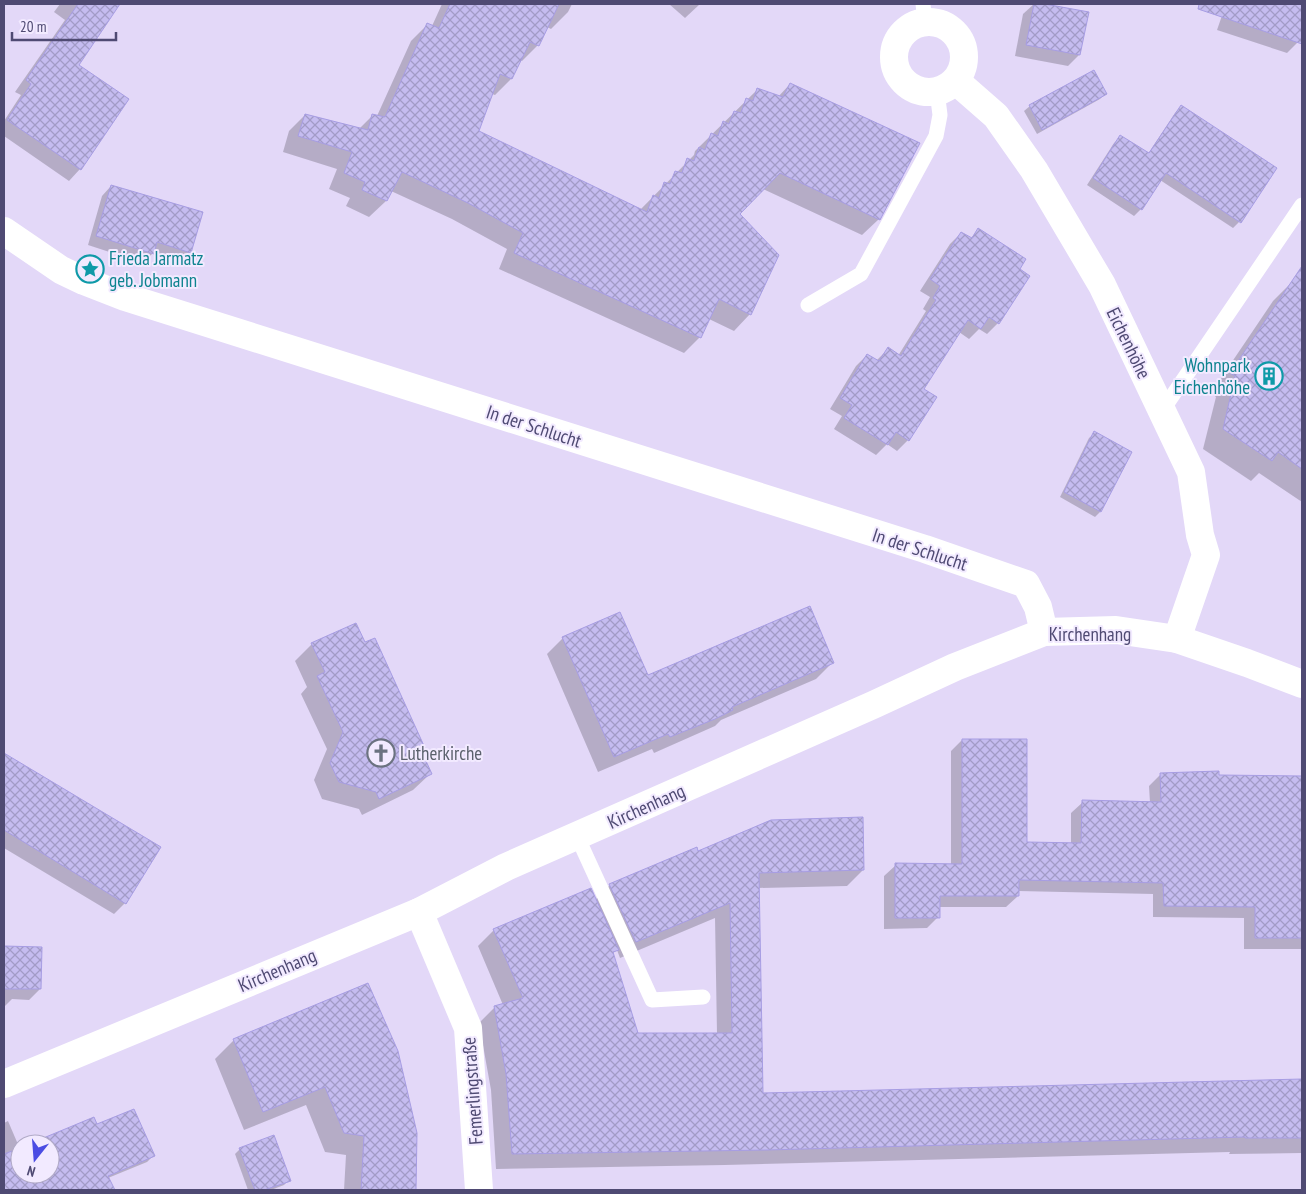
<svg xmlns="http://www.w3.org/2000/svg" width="1306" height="1194" viewBox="0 0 1306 1194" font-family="'PT Sans Narrow',sans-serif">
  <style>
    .residential { fill: #e3d8f8; fill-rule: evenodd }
    .shadow { fill: #0003; fill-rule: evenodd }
    .building { fill: url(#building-cross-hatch); stroke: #a79de3 }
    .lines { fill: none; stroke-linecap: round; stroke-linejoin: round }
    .service { stroke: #fff; stroke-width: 15 }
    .minor { stroke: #fff; stroke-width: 28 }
    .labels { text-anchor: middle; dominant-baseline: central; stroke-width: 4; stroke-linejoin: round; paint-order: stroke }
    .culture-label { font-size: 19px; fill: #0d838f; stroke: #f2eaff; text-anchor: start }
    .street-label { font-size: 19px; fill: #4f4a73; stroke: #f2eaff }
    .worship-label { font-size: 19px; fill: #5b616d; stroke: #f2eaff; text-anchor: start }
  </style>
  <defs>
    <pattern id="building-cross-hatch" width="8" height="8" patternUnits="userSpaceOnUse" patternTransform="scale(1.25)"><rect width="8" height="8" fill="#c5bcf0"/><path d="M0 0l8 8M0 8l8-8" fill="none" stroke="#a29bc7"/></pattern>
  </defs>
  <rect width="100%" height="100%" fill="#ede4fc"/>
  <!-- residential -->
  <path class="residential" d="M4,4h1298v1186h-1298zM20,1144h30v30h-30z"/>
  <!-- shadow -->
  <g class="shadow">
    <path d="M60,4h58l-41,61 3,104 -11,12 -65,-45v-15l17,-26 -6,-3 50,-72 -11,-8z"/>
    <path d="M442,4h130l-4,8 -17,17 -4,-2 -9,18 -16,16 -2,-1 -9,19 -16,16 -3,-1 -15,37 163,79 54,-55 1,-4 63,-62 20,8 12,-13 89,135 -17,16 -99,-46 -24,25 38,41 -27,59 -16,17 -25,-12 -9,18 -16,16 -185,-84 8,-20 -55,-30 -61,-28 -5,10 -17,16 -23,-11 4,-8 -21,-9 8,-20 -54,-17 6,-21 16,-16 54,14 14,-14 4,1 34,-75 17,-17 4,2z"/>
    <path d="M669,4h31l-15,14z"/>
    <path d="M1034,4l53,9 -8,42 -11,11 -53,-10 8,-42z"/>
    <path d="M1226,4h76v25l-4,13 -11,11 -70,-23z"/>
    <path d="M1093,72l12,22 -5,5 -63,35 -13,-23 6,-5z"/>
    <path d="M1181,107l58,115 -6,6 -73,-48 -19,29 -7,7 -47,-31 27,-42 7,-6 27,17 27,-41z"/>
    <path d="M111,186l79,66 -9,9 -28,-8 -10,10 -55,-18 14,-49z"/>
    <path d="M978,230l40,40 -20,53 -11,11 -8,-5 -10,10 -10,-7 -37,57 -14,51 -11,11 -10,-7 -11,11 -42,-26 8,-13 -12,-7 26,-43 11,-11 9,6 12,-12 10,7 28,-45 -3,-2 7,-12 -10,-6 30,-47 11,-11 9,6z"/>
    <path d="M1302,273v229l-43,-29 -8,8 -48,-32 13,-52 -5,-4 62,-92 20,-20 2,2z"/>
    <path d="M1095,433l35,20 -30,59 -5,5 -35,-20 29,-59z"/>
    <path d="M563,638l84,39 185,-14 -16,16 -95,41 -6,6 -61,27 -2,-4 -54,23 -51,-118z"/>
    <path d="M312,644h52l66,130 -17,16 -51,25 -3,-6 -37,-10 -8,-19 13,-31 -26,-55 6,-7 -12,-26z"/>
    <path d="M962,740l64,103 45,1v-31l12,-11 67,1 -1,-17 12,-12 141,3v172h-58v-31l-91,-1v-23l-135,-3v5l-12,11h-68v10l-11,11 -43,1v-53l12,-11h55v-114z"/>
    <path d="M4,755l155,93 -34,55 -11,11 -110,-66z"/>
    <path d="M698,853l165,17 -16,16 -89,2 4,206 540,-14v73l-73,1 1,-2 -505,13 -229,4 -5,-79 -12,-67 16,-16 8,-2 -25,-59 16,-16 101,-30 15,-15zM715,918l2,116h-80l-25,-80 5,-4 3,8z"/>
    <path d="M4,947l37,1 -1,41 -11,11 -17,-1 -8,8z"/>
    <path d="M234,1040l182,93 -1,57h-71l2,-35 -21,-3 -19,-47 -62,25 -29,-71z"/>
    <path d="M8,1121l12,28v25h30v-30h-18l64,-19 57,31 -6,6 -39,16 5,12h-109v-67z"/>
    <path d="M240,1149l49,31 -5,5 -13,5h-23l-13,-36z"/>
  </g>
  <!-- building -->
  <g class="building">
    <path d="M78,4h42l-41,61 50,34 -48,71 -74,-50 24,-36 -5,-4z"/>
    <path d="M450,4h109l-20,42 -9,-4 -18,37 -12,-5 -21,57 168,81 6,-17 6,3 5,-16 6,2 5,-13 7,2 5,-15 7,3 5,-14 6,3 6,-17 7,3 5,-15 6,3 5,-13 7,2 5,-15 7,3 4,-13 26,9 7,-14 130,60 -40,77 -100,-47 -40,41 39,41 -28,60 -32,-16 -18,39 -187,-85 9,-20 -55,-30 -66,-31 -15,29 -25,-11 3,-8 -21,-9 8,-21 -54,-16 7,-22 63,16 4,-16 13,3 42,-94 12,5z"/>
    <path d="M1034,4h11l44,8 -9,43 -54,-10z"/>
    <path d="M1199,4h103v40l-104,-35z"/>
    <path d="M1094,70l13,24 -65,36 -13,-25z"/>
    <path d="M1181,105l96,63 -36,55 -75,-50 -24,37 -49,-32 27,-43 29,18z"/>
    <path d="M111,185l92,27 -12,41 -34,-11 -3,12 -58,-18z"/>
    <path d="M978,228l48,31 -6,10 10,7 -31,48 -10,-7 -8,12 -13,-9 -44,69 13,8 -28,44 -13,-9 -8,13 -44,-27 8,-13 -12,-7 27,-44 12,7 9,-14 13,9 35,-56 -3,-2 7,-12 -10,-7 31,-47 11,6z"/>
    <path d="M1302,266v203l-24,-17 -6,9 -49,-32 12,-53 -5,-3z"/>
    <path d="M1094,431l38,21 -31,60 -37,-20z"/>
    <path d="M810,606l24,57 -102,44 1,3 -18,9 -45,18 -2,-3 -54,23 -52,-120 58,-25 28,63z"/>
    <path d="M356,623l9,19 10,-4 55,121 -4,2 6,13 -53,25 -3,-7 -37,-10 -9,-19 13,-31 -26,-56 8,-4 -14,-29z"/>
    <path d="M962,739h65v103l54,1 1,-43 79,2 -1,-29 59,-2v4l83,1v162h-47v-31l-91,-1 -1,-23 -144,-3v16h-79v22h-45v-55l67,1z"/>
    <path d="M4,753l157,94 -35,57 -122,-74z"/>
    <path d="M863,817l1,53 -105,3 4,220 539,-14v59h-57v-1l-478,13 -255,4 -6,-80 -12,-68 29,-8 -30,-69 98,-41 28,62 -6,2 25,81h94l-2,-130 -94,39 -27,-58 88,-37 1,4 73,-31z"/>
    <path d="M4,946l38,1 -1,42h-37z"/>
    <path d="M368,983l30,68 19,82 -1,57h-55l3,-54 -20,-3 -19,-46 -62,25 -30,-73z"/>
    <path d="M134,1109l21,47 -47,20 7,14h-111v-36l16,-6v26h30v-30h-21l65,-27 3,7z"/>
    <path d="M274,1135l17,46 -27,9h-9l-16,-42z"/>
  </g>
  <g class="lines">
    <!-- service -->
    <g class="service">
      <path d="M923,4l2,18"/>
      <path d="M808,305l53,-31 75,-138 4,-21 -3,-24"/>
      <path d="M1162,411l140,-206"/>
      <path d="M577,836l75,164 51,-3"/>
    </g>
    <!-- minor -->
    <g class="minor">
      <circle cx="929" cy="57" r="35"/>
      <path d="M956,81l40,35 38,54 68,115 89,187 9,63 6,20 -29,84"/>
      <path d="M4,231l57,39 23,11 41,16 800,252 101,35 12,23 6,25"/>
      <path d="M419,912l49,116 11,162"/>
      <path d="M4,1084l415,-172 87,-45 367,-162 82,-38 89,-35 72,-2 61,9 70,24 55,21"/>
    </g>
  </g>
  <!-- icons -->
  <defs>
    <g id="sight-ring" transform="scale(1.4375)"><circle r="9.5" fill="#f2eaff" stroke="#0f9aa8" stroke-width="1.5"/><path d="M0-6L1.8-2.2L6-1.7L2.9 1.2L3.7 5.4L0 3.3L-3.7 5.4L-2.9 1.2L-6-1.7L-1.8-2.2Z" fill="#0f9aa8"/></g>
    <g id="building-ring" transform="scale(1.4375)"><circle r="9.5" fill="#f2eaff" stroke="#0f9aa8" stroke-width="1.5"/><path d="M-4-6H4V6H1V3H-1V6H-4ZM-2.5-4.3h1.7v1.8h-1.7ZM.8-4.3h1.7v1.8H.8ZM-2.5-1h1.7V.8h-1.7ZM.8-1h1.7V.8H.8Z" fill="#0f9aa8"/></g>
    <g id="church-ring" transform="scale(1.4375)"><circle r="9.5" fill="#f2eaff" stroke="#6b7280" stroke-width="1.5"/><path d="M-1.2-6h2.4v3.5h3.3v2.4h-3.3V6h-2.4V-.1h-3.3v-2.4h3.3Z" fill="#6b7280"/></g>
  </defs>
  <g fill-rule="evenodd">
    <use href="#sight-ring" x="90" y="269"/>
    <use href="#building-ring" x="1269" y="376"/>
    <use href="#church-ring" x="381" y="753"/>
  </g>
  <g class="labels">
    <!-- culture labels -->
    <g class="culture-label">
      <text x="109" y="258">Frieda Jarmatz<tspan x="109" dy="22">geb. Jobmann</tspan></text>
      <text x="1250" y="365" text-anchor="end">Wohnpark<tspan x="1250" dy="22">Eichenhöhe</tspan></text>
    </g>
    <!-- street labels -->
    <g class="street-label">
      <text transform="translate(1129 343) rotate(64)">Eichenhöhe</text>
      <text transform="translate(534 426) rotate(18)">In der Schlucht</text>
      <text transform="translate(920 549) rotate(18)">In der Schlucht</text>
      <text x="1090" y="634">Kirchenhang</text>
      <text transform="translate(646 806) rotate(-24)">Kirchenhang</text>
      <text transform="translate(277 970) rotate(-23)">Kirchenhang</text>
      <text transform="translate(472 1091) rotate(-94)">Femerlingstraße</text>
    </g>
    <!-- worship labels -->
    <g class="worship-label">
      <text x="400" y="753">Lutherkirche</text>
    </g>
  </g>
  <!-- border -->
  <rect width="1306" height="1194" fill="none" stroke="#4f4a73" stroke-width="10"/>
  <!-- north arrow -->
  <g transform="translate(35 1159) rotate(197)"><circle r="24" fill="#f2eaff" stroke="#b1aac7"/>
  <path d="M0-4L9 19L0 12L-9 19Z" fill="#4b4ce3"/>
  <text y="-8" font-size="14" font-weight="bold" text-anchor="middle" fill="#4f4a73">N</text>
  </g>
  <!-- scale -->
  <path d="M12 32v8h104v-8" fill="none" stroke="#4f4a73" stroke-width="2.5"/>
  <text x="20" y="32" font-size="15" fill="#4f4a73" stroke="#f2eaff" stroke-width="4" paint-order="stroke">20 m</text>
</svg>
